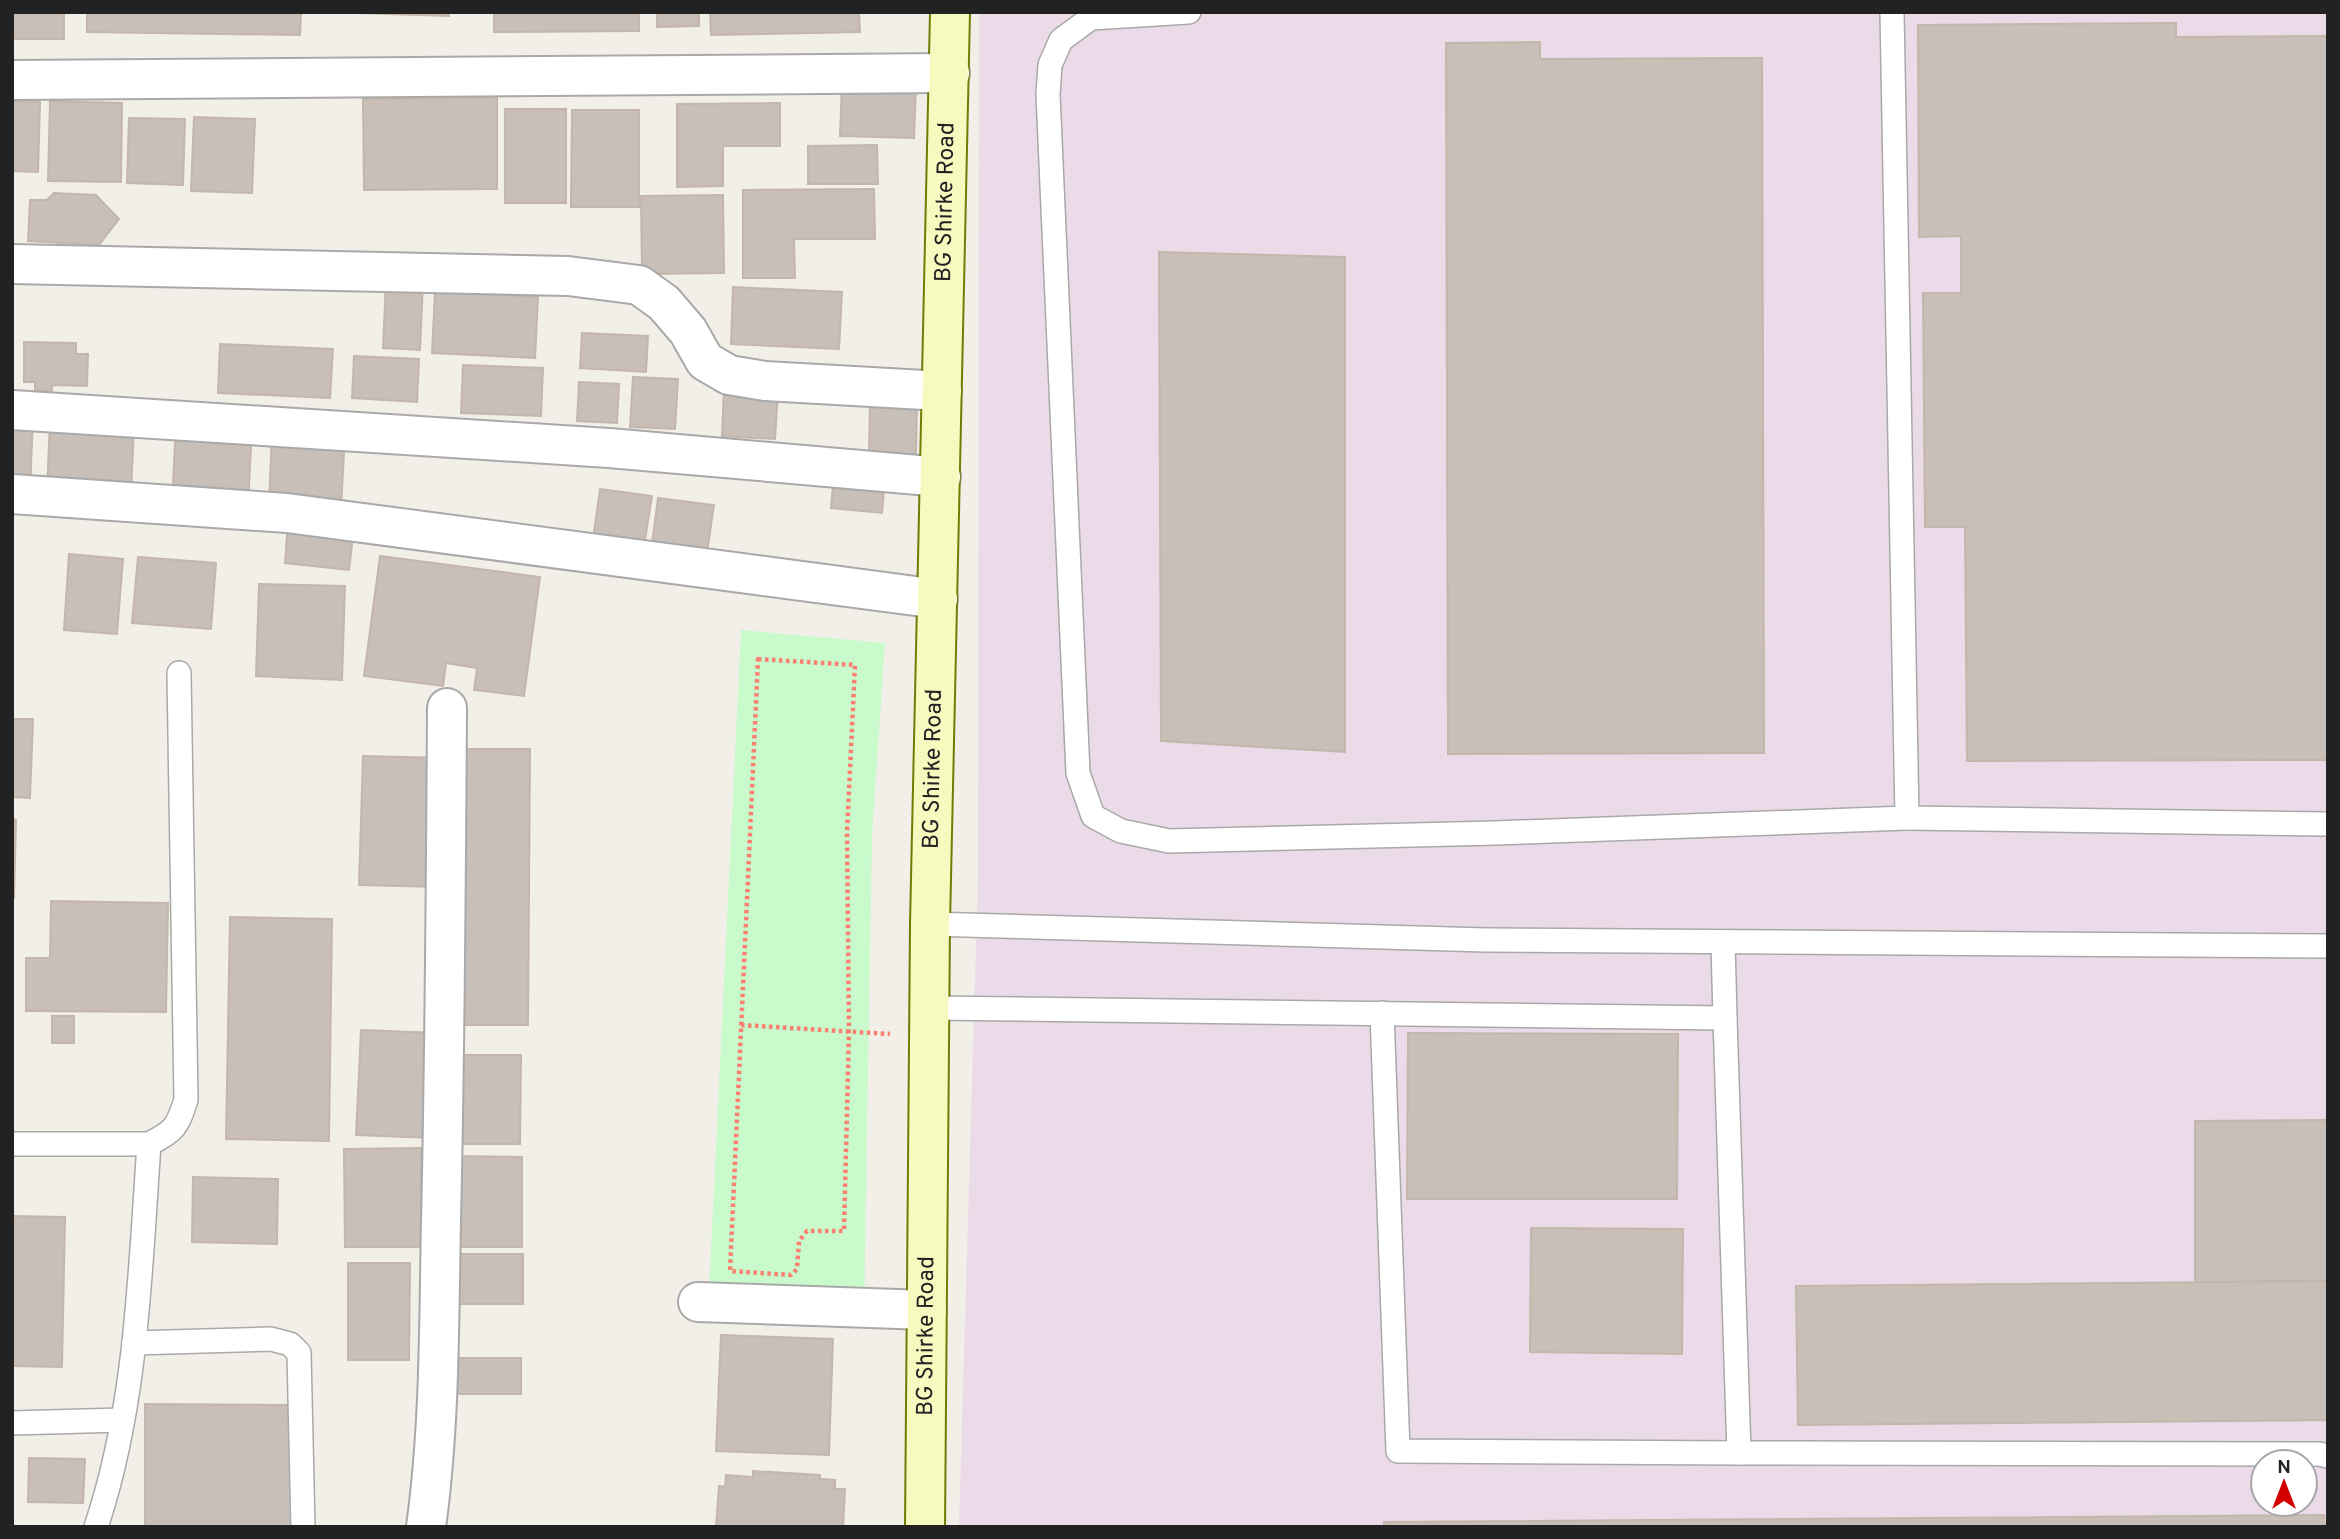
<svg xmlns="http://www.w3.org/2000/svg" width="2340" height="1539" viewBox="0 0 2340 1539" font-family="Overpass,sans-serif">
  <style>
    .industrial { fill: #ebdbe8; fill-rule: evenodd }
    .park { fill: #c8facc }
    .building { fill: #c7bfb8; stroke: #c4b6ab; stroke-width: 2 }
    .lines { fill: none; stroke-linecap: round; stroke-linejoin: round }
    .lane-casing { stroke: #a9a9a9; stroke-width: 26 }
    .street-casing { stroke: #a9a9a9; stroke-width: 42 }
    .secondary-casing { stroke: #707d05; stroke-width: 42 }
    .path { stroke: #fa8072; stroke-width: 4.5; stroke-dasharray: 3.5 3.5; stroke-linecap: butt }
    .lane { stroke: #fff; stroke-width: 23 }
    .street { stroke: #fff; stroke-width: 38 }
    .secondary { stroke: #f7fabf; stroke-width: 38 }
    .labels { text-anchor: middle; dominant-baseline: central; stroke-width: 5; stroke-linejoin: round; paint-order: stroke }
    .street-label { font-size: 23px; fill: #222; stroke: #fff }
  </style>
  <rect width="100%" height="100%" fill="#f2efe9"/>
  <!-- industrial -->
  <path class="industrial" d="M979,12h1349v1515h-1369l19,-651zM2263,1462h42v42h-42z"/>
  <!-- park -->
  <path class="park" d="M741,630l144,13 -13,193 -8,480 -156,-4z"/>
  <!-- building -->
  <g class="building">
    <rect x="12" y="12" width="52" height="27"/>
    <path d="M87,12h214l-1,23 -213,-3z"/>
    <path d="M326,12h123v4z"/>
    <path d="M494,12h145v19l-145,1z"/>
    <path d="M657,12h42v14l-42,1z"/>
    <path d="M710,12h149l1,20 -149,3z"/>
    <path d="M2176,23v14l152,-1v724l-361,1 -2,-234h-40l-2,-234h38v-57l-42,1 -1,-212z"/>
    <path d="M1540,42v17l222,-1 2,695 -316,1 -2,-711z"/>
    <path d="M842,83l74,3 -2,52 -74,-2z"/>
    <path d="M497,97v92l-133,1 -1,-91z"/>
    <path d="M12,101l28,1 -2,70 -26,-1z"/>
    <path d="M50,101l72,2 -1,79 -73,-1z"/>
    <path d="M780,103v43h-57v40l-46,1v-83z"/>
    <rect x="505" y="109" width="61" height="94"/>
    <path d="M572,110h67v97h-68z"/>
    <path d="M194,117l61,2 -3,74 -61,-2z"/>
    <path d="M129,118l56,1 -2,66 -56,-2z"/>
    <path d="M877,145l1,39h-70v-38z"/>
    <path d="M874,189l1,50h-81l1,39h-52v-88z"/>
    <path d="M54,193l42,2 23,24 -20,26 -71,-4 2,-41h17z"/>
    <path d="M723,195l1,78 -82,1 -1,-78z"/>
    <path d="M1159,252l186,5v495l-184,-11z"/>
    <path d="M386,281l37,1 -3,68 -37,-2z"/>
    <path d="M733,287l109,5 -3,57 -108,-5z"/>
    <path d="M435,292l103,5 -3,61 -103,-5z"/>
    <path d="M582,333l66,3 -2,36 -66,-4z"/>
    <path d="M24,342l52,1v11h12l-1,32 -35,-1v6h-17v-9h-11z"/>
    <path d="M220,344l113,5 -3,49 -112,-5z"/>
    <path d="M354,356l65,3 -2,43 -65,-4z"/>
    <path d="M463,365l80,3 -2,48 -80,-3z"/>
    <path d="M633,377l45,2 -3,50 -45,-2z"/>
    <path d="M579,382l40,2 -2,39 -40,-2z"/>
    <path d="M724,387l54,3 -3,49 -53,-3z"/>
    <path d="M870,400l47,2 -1,54 -47,-1z"/>
    <path d="M12,417l21,1 -3,72 -18,-1z"/>
    <path d="M50,422l84,4 -3,68 -84,-4z"/>
    <path d="M176,425l76,3 -4,77 -76,-3z"/>
    <path d="M272,431l73,3 -4,74 -72,-3z"/>
    <path d="M834,473l51,5 -3,35 -51,-5z"/>
    <path d="M600,489l52,7 -8,50 -51,-7z"/>
    <path d="M658,498l56,7 -9,61 -55,-7z"/>
    <path d="M288,521l66,7 -5,42 -64,-7z"/>
    <path d="M69,554l54,5 -6,75 -53,-4z"/>
    <path d="M380,556l160,21 -16,119 -50,-6 3,-22 -31,-5 -3,23 -79,-10z"/>
    <path d="M138,557l78,6 -5,66 -79,-6z"/>
    <path d="M259,584l86,2 -3,94 -86,-4z"/>
    <path d="M12,719h21l-3,79 -18,-1z"/>
    <path d="M452,749h78l-2,276h-77z"/>
    <path d="M363,756l80,2 -5,129 -79,-2z"/>
    <path d="M12,819l4,1 -2,78h-2z"/>
    <path d="M51,901l117,2 -2,109 -140,-1v-53h24z"/>
    <path d="M230,917l102,2 -3,222 -103,-2z"/>
    <rect x="52" y="1016" width="22" height="27"/>
    <path d="M361,1030l77,3 -5,105 -77,-3z"/>
    <path d="M1408,1033l270,1 -1,165h-270z"/>
    <path d="M457,1055h64l-1,89h-64z"/>
    <path d="M2328,1120v161l-133,1v-161z"/>
    <path d="M421,1148v99h-76l-1,-98z"/>
    <path d="M452,1156l70,1v90h-70z"/>
    <path d="M193,1177l85,2 -1,65 -85,-2z"/>
    <path d="M12,1216l53,1 -3,150 -50,-1z"/>
    <path d="M1531,1228l152,1 -1,125 -152,-2z"/>
    <rect x="450" y="1254" width="73" height="50"/>
    <path d="M348,1263h62l-1,97h-61z"/>
    <path d="M2328,1281v139l-530,5 -2,-139z"/>
    <path d="M721,1335l112,4 -4,116 -113,-4z"/>
    <rect x="446" y="1358" width="75" height="36"/>
    <path d="M145,1404l149,1 -1,122h-148z"/>
    <path d="M29,1458l56,1 -2,44 -55,-1z"/>
    <path d="M753,1471l67,4v4l15,1v9h10l-2,38h-127l3,-41 6,1 1,-12 27,2z"/>
    <path d="M2324,1515l1,12h-940l-1,-5z"/>
  </g>
  <g class="lines">
    <!-- lane casing -->
    <g class="lane-casing">
      <g id="lane">
        <path d="M1189,12l-98,6 -30,22 -11,25 -2,29 30,679 15,43 28,15 48,10 326,-8 412,-15 -15,-806"/>
        <path d="M1907,818l421,6"/>
        <path d="M930,924l556,16 842,6"/>
        <path d="M930,1008l795,10 -2,-76"/>
        <path d="M1382,1013l16,438 341,2 -14,-435"/>
        <path d="M12,1144h137c26,-13 28,-17 37,-44l-7,-427"/>
        <path d="M134,1343l137,-4 19,5 9,9 4,174"/>
        <path d="M12,1423l110,-3"/>
        <path d="M1739,1453l580,1 9,2"/>
        <path d="M96,1527c41,-122 44,-255 53,-383"/>
      </g>
    </g>
    <!-- street casing -->
    <g class="street-casing">
      <g id="street">
        <path d="M12,80l938,-7"/>
        <path d="M12,264l556,12 71,9 25,18 24,28 17,30 24,14 36,6 177,10"/>
        <path d="M12,410l597,38 332,29"/>
        <path d="M12,494l275,19 651,86"/>
        <path d="M698,1302l229,8"/>
        <path d="M426,1527c14,-101 13,-205 15,-306 4,-171 5,-342 6,-513"/>
      </g>
    </g>
    <!-- secondary casing -->
    <g class="secondary-casing">
      <g id="secondary">
        <path id="s1" d="M925,1527l5,-603 20,-912"/>
      </g>
    </g>
    <!-- path -->
    <g class="path">
      <path d="M758,659l97,6 -8,168 2,199 -5,199h-37l-8,10 -2,28 -6,6 -61,-4z"/>
      <path d="M741,1025l149,9"/>
    </g>
    <!-- lane -->
    <use href="#lane" class="lane"/>
    <!-- street -->
    <use href="#street" class="street"/>
    <!-- secondary -->
    <use href="#secondary" class="secondary"/>
  </g>
  <g class="labels">
    <!-- street labels -->
    <g class="street-label">
      <text stroke="none"><textPath href="#s1" startOffset="1325">BG Shirke Road</textPath></text>
      <text stroke="none"><textPath href="#s1" startOffset="758">BG Shirke Road</textPath></text>
      <text stroke="none"><textPath href="#s1" startOffset="191">BG Shirke Road</textPath></text>
    </g>
  </g>
  <!-- border -->
  <rect width="2340" height="1539" fill="none" stroke="#222222" stroke-width="28"/>
  <!-- north arrow -->
  <g transform="translate(2284 1483)"><circle r="33" fill="#ffffff" stroke="#a7a7a7" stroke-width="2"/>
  <path d="M0-5L12 26L0 18L-12 26Z" fill="#d40000"/>
  <text y="-10" font-size="19" font-weight="bold" text-anchor="middle" fill="#222222">N</text>
  </g>
</svg>
